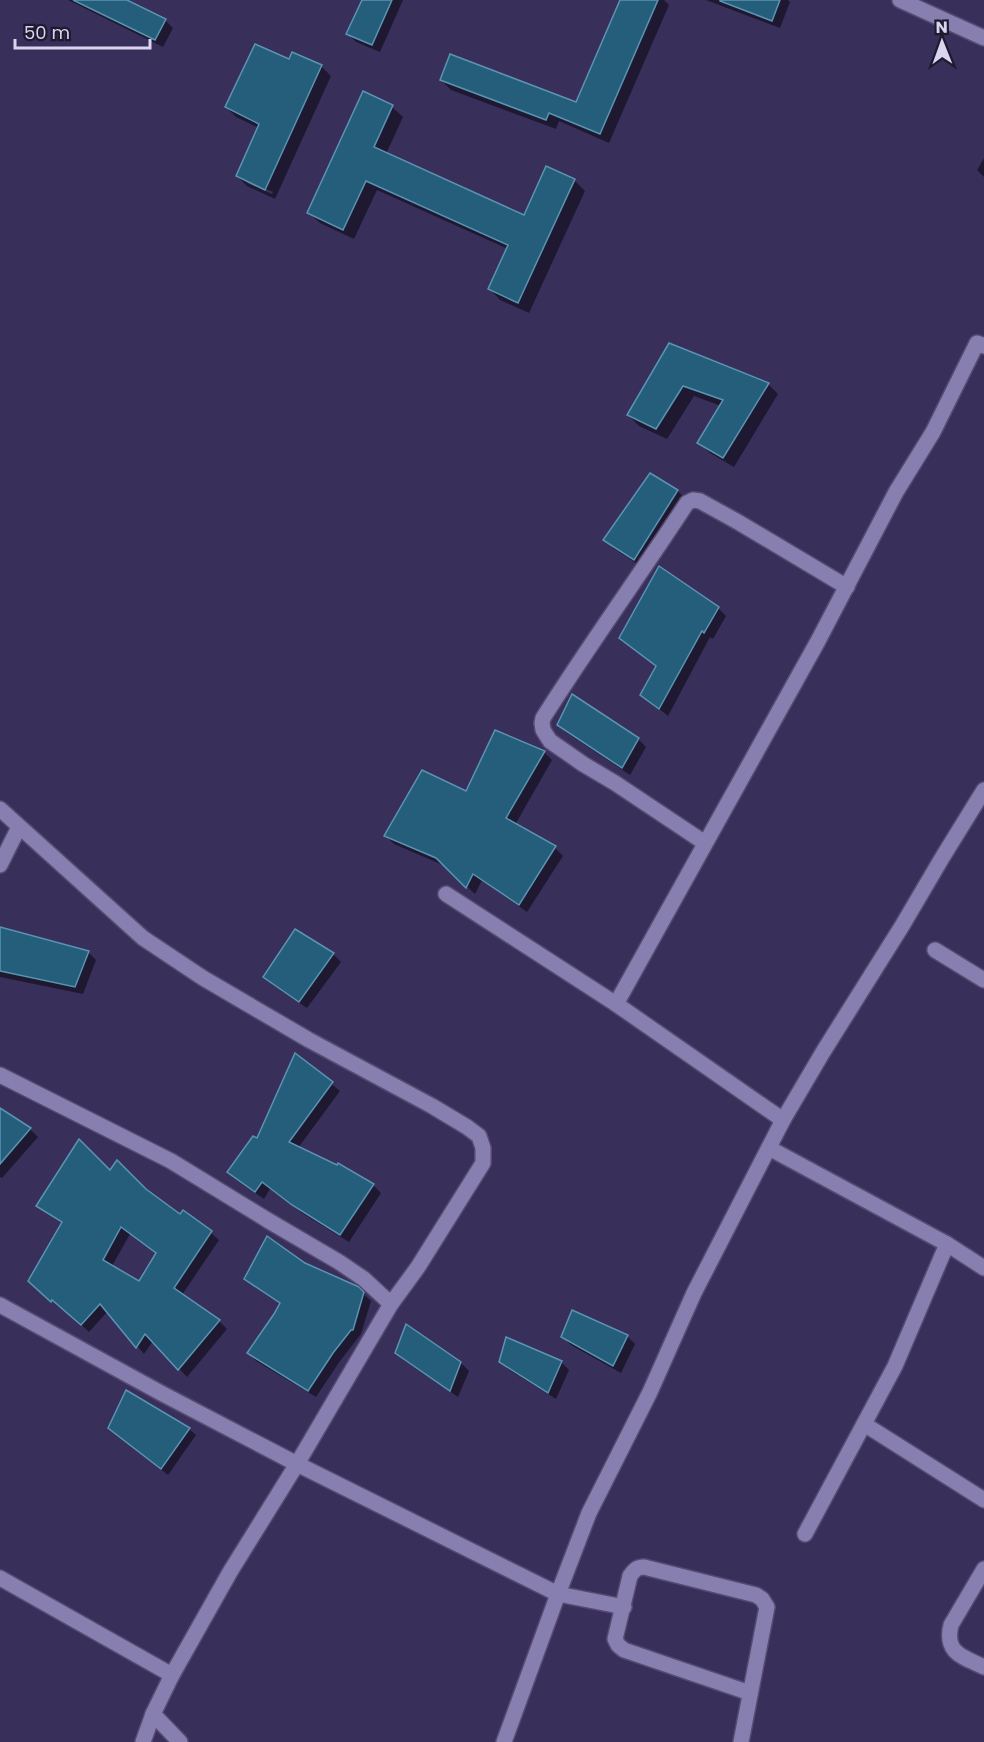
<svg xmlns="http://www.w3.org/2000/svg" width="984" height="1742" viewBox="0 0 984 1742" font-family="Poppins,sans-serif">
  <style>
    .shadow { fill: #0007; fill-rule: evenodd }
    .building { fill: #245e7a; stroke: #5b94b3; stroke-width: 1.5; fill-rule: evenodd }
    .lines { fill: none; stroke-linecap: round; stroke-linejoin: round }
    .minor-casing { stroke: #554b71; stroke-width: 18 }
    .secondary-casing { stroke: #554b71; stroke-width: 18 }
    .minor { stroke: #887fb1; stroke-width: 15 }
    .secondary { stroke: #887fb1; stroke-width: 15 }
  </style>
  <rect width="100%" height="100%" fill="#392f5b"/>
  <!-- shadow -->
  <g class="shadow">
    <path d="M68,0h56l41,20 8,8 -10,19z"/>
    <path d="M363,0h40l-23,52 -24,-10 -8,-8z"/>
    <path d="M621,0h43l5,5 -60,138 -50,-22 -3,8 -105,-39 -10,-10 136,23z"/>
    <path d="M706,0h82l2,2 -10,26z"/>
    <path d="M289,61l32,5 10,10 -56,123 -28,-13 -10,-10 22,-48 -23,-11 -10,-10zM247,180l26,12 -1,2 -25,-11z"/>
    <path d="M392,107l11,10 -17,37 139,63 49,-37 11,11 -56,122 -29,-13 -10,-11 18,-40 -131,-59 -23,49 -34,-16 -11,-10z"/>
    <path d="M984,158v19l-7,-7z"/>
    <path d="M669,345l99,39 10,10 -44,73 -24,-14 -11,-10 22,-37 -27,-10 -27,43 -28,-13 -11,-11z"/>
    <path d="M651,475l27,16 7,8 -43,68 -29,-19 -8,-8z"/>
    <path d="M718,608l8,8 -13,23 -3,-2 -42,79 -26,-21z"/>
    <path d="M572,696l66,43 8,8 -16,28 -63,-42 -8,-8z"/>
    <path d="M544,752l8,8 -37,65 40,23 8,8 -36,56 -45,-32 -7,14 -30,-28 -51,-22 -8,-8z"/>
    <path d="M296,931l37,23 8,8 -34,46 -34,-23 -8,-8z"/>
    <path d="M0,934l88,18 8,8 -13,34 -83,-17z"/>
    <path d="M296,1055l44,36 -42,57 75,37 8,8 -32,49 -47,-29 -32,-24 -6,10 -27,-19 -8,-8 29,-32z"/>
    <path d="M0,1110l30,19 8,8 -36,41 -2,-1z"/>
    <path d="M110,1172l35,18 36,27 2,-5 28,21 8,7 -37,55 37,26 8,8 -40,48 -34,-36 -9,13 -36,-43 -19,21 -28,-26 -1,2 -22,-19 25,-65 -17,-11 -8,-8zM130,1234l27,20 -17,29 -28,-17z"/>
    <path d="M304,1264l54,25 13,12 -10,33 -21,27 -24,36 -60,-36 -7,-8 32,-49 -27,-18 -8,-7z"/>
    <path d="M627,1336l8,8 -14,29 -50,-28 -8,-8z"/>
    <path d="M396,1353l65,10 8,8 -11,26 -53,-36z"/>
    <path d="M501,1362h60l8,8 -13,29 -47,-29z"/>
    <path d="M189,1429l7,6 -28,40 -51,-41z"/>
  </g>
  <!-- building -->
  <g class="building">
    <path d="M73,0h54l39,19 -11,21z"/>
    <path d="M362,0h30l-20,45 -26,-11z"/>
    <path d="M620,0h38l-58,134 -51,-21 -3,7 -106,-40 10,-26 126,48z"/>
    <path d="M720,0h60l-8,21 -52,-20z"/>
    <path d="M255,44l34,15 3,-7 30,13 -57,125 -29,-14 23,-52 -34,-17z"/>
    <path d="M363,91l30,14 -19,42 150,68 22,-49 29,13 -57,124 -30,-14 20,-44 -142,-64 -23,49 -36,-17z"/>
    <path d="M669,343l100,40 -46,75 -26,-15 26,-43 -40,-14 -27,43 -29,-14z"/>
    <path d="M650,473l28,17 -44,70 -31,-20z"/>
    <path d="M659,566l60,41 -15,26 -2,-2 -43,78 -19,-14 16,-29 -37,-28z"/>
    <path d="M572,694l67,44 -17,30 -65,-43z"/>
    <path d="M495,730l50,21 -39,67 50,28 -37,59 -46,-31 -7,14 -30,-30 -52,-22 38,-66 44,21z"/>
    <path d="M0,927l89,24 -14,36 -75,-16z"/>
    <path d="M295,929l39,24 -35,49 -36,-25z"/>
    <path d="M295,1053l38,29 -44,60 48,23 1,-2 36,21 -34,51 -48,-30 -30,-23 -7,10 -28,-20 26,-36 4,2z"/>
    <path d="M0,1108l31,20 -31,36z"/>
    <path d="M79,1139l31,31 7,-10 29,29 34,25 3,-4 29,21 -38,57 46,32 -42,50 -33,-36 -9,14 -36,-44 -19,21 -29,-25 -1,2 -23,-21 34,-59 -26,-16zM121,1227l35,26 -17,28 -36,-21z"/>
    <path d="M267,1236l38,27 54,24 5,5 -11,38h-2l-18,23 -25,38 -61,-38 27,-39 6,-11 -36,-24z"/>
    <path d="M572,1310l56,25 -15,31 -52,-29z"/>
    <path d="M406,1324l55,38 -11,29 -55,-38z"/>
    <path d="M506,1337l56,24 -14,32 -49,-31z"/>
    <path d="M126,1390l64,38 -29,41 -53,-41z"/>
  </g>
  <g class="lines">
    <!-- minor casing -->
    <g class="minor-casing">
      <g id="minor">
        <path d="M900,0l84,38"/>
        <path d="M0,809l143,129 60,40 106,62 123,66 35,21 12,9 4,12v15l-65,104 -27,37 -94,160 -67,108 -58,103 -19,39 -10,28"/>
        <path d="M705,843l-90,-60 -32,-19 -33,-23 -7,-11 -1,-7 1,-5c46,-73 97,-143 144,-215l6,-3 7,1 38,21 109,65"/>
        <path d="M0,865l19,-38"/>
        <path d="M446,894l170,110 167,116"/>
        <path d="M935,950l49,30"/>
        <path d="M616,1004l202,-363 78,-149 37,-60 44,-89 7,3"/>
        <path d="M0,1075l171,86 98,60 70,41 25,17 27,25"/>
        <path d="M769,1148l178,96 37,24"/>
        <path d="M0,1305l161,88 136,71 261,130 66,13"/>
        <path d="M864,1424l120,76"/>
        <path d="M805,1534l90,-168 52,-122"/>
        <path d="M984,1569l-33,56c-7,28 12,32 33,42"/>
        <path d="M0,1578l172,97"/>
        <path d="M153,1714l27,28"/>
        <path d="M741,1742l26,-135 -5,-8 -6,-4 -112,-28c-7,0 -10,3 -14,9l-15,63 3,6 6,5 126,43"/>
      </g>
    </g>
    <!-- secondary casing -->
    <g class="secondary-casing">
      <path id="secondary" d="M504,1742l54,-148 31,-81 61,-121 44,-99 89,-173 40,-68 79,-126 40,-68 42,-68"/>
    </g>
    <!-- minor -->
    <use href="#minor" class="minor"/>
    <!-- secondary -->
    <use href="#secondary" class="secondary"/>
  </g>
  <!-- north arrow -->
  <g transform="translate(942 42) rotate(359)" stroke="#1f1b2f" stroke-width="4.5" paint-order="stroke">
  <path d="M0-4.5L10 22L0 15L-10 22Z" fill="#d9d5f0"/>
  <text y="-9" font-size="16" font-weight="bold" text-anchor="middle" fill="#d9d5f0">N</text>
  </g>
  <!-- scale -->
  <path d="M15 39v9h135v-9" fill="none" stroke="#d9d5f0" stroke-width="3"/>
  <text x="24" y="39" font-size="18" fill="#d9d5f0" stroke="#1f1b2f" stroke-width="4.5" paint-order="stroke">50 m</text>
</svg>
